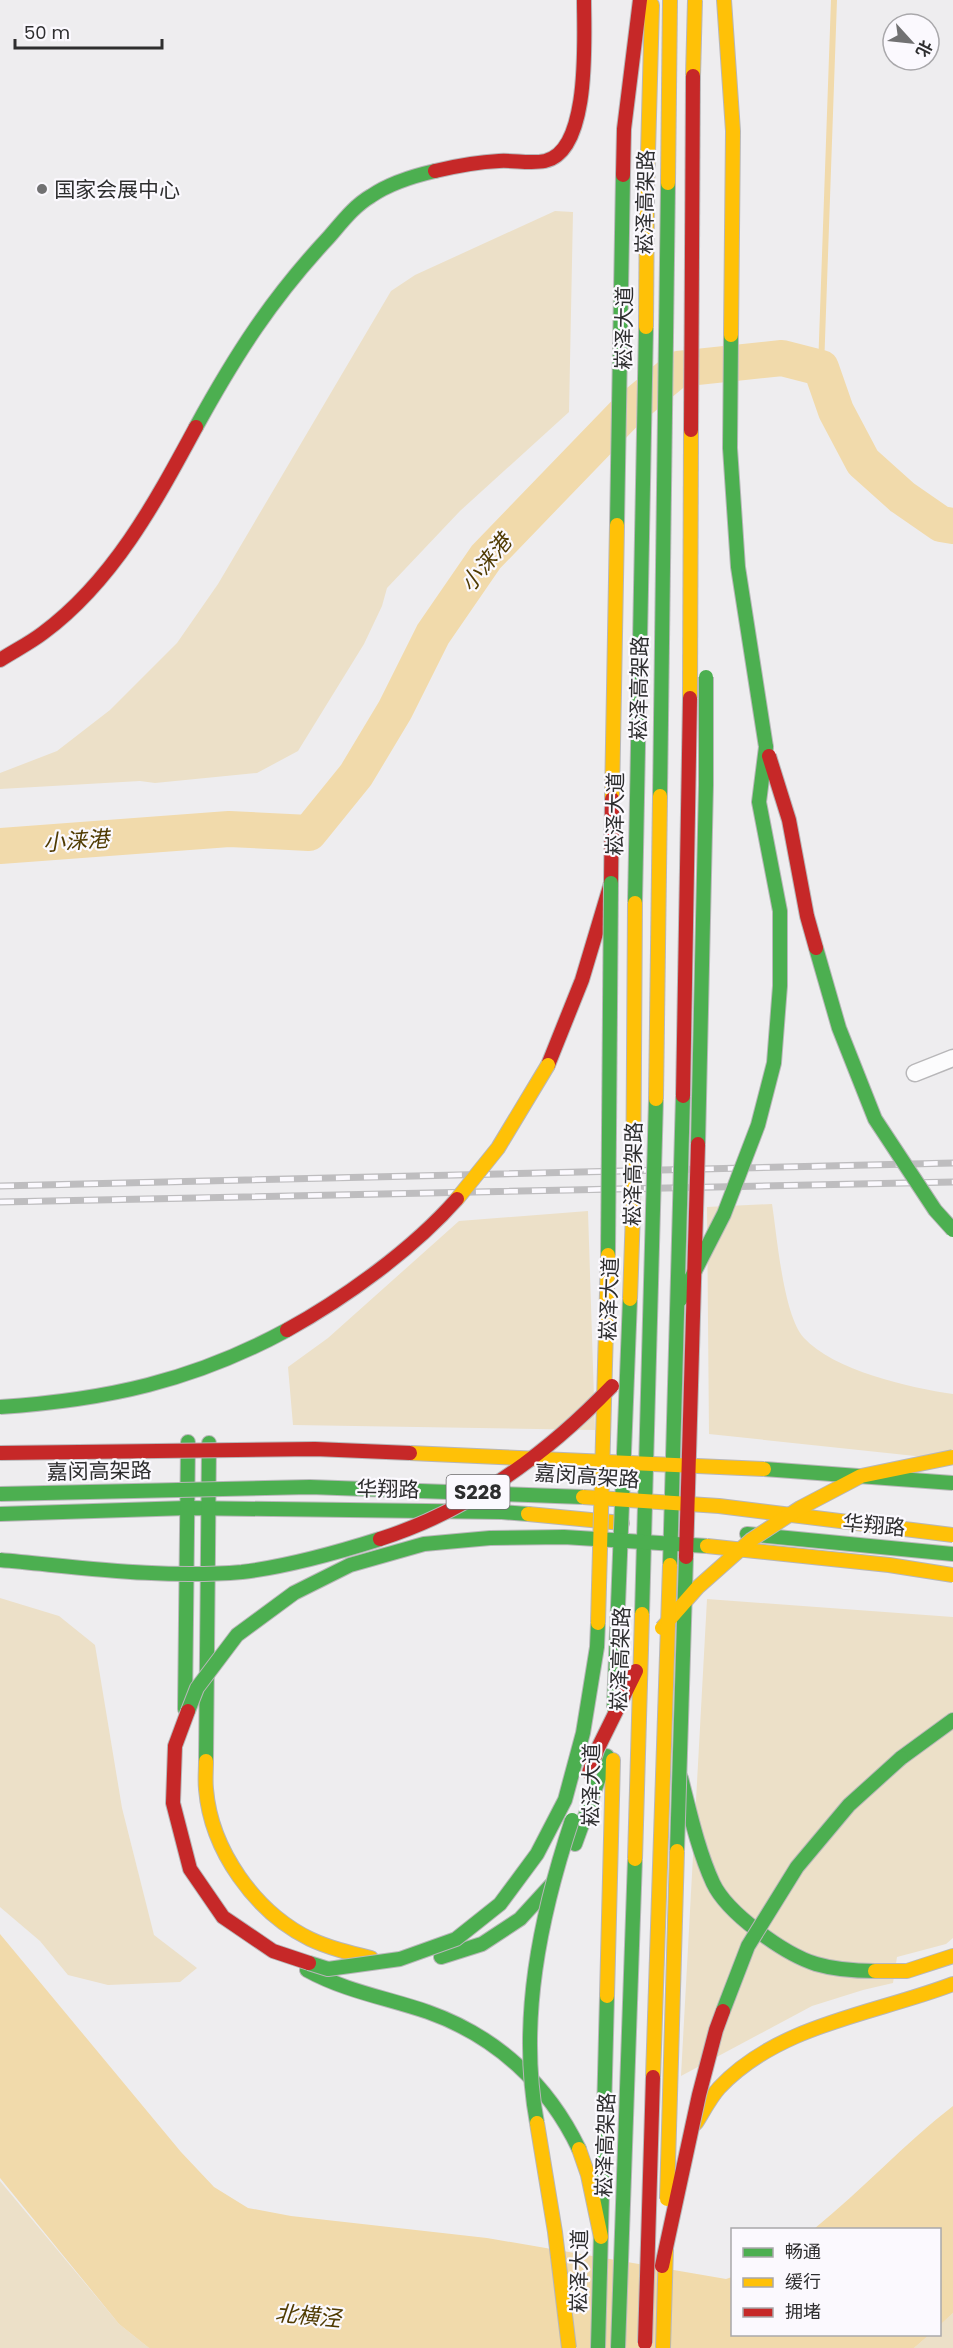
<svg xmlns="http://www.w3.org/2000/svg" width="953" height="2348" viewBox="0 0 953 2348" font-family="Poppins,'Noto Sans SC',sans-serif">
  <style>
    .green { fill: #ece0c8 }
    .water { fill: #f1daab }
    .lines { fill: none; stroke-linecap: round; stroke-linejoin: round }
    .stream { stroke: #f1daab; stroke-width: 6 }
    .river { stroke: #f1daab; stroke-width: 36 }
    .street-casing { stroke: #b8b7b9; stroke-width: 19 }
    .fast-casing { stroke: #b8b7b9; stroke-width: 16 }
    .slow-casing { stroke: #b8b7b9; stroke-width: 16 }
    .jam-casing { stroke: #b8b7b9; stroke-width: 16 }
    .street { stroke: #fcfcfd; stroke-width: 16 }
    .fast { stroke: #4caf50; stroke-width: 14 }
    .slow { stroke: #ffc107; stroke-width: 14 }
    .jam { stroke: #c62828; stroke-width: 14 }
    .rail-casing { stroke: #bebdbf; stroke-width: 7 }
    .rail { stroke: #fbf9fe; stroke-width: 4.5; stroke-dasharray: 14; stroke-linecap: butt }
    .fast-bridge-casing { stroke: #b8b7b9; stroke-width: 16; stroke-linecap: butt }
    .slow-bridge-casing { stroke: #b8b7b9; stroke-width: 16; stroke-linecap: butt }
    .jam-bridge-casing { stroke: #b8b7b9; stroke-width: 16; stroke-linecap: butt }
    .fast-bridge { stroke: #4caf50; stroke-width: 14 }
    .slow-bridge { stroke: #ffc107; stroke-width: 14 }
    .jam-bridge { stroke: #c62828; stroke-width: 14 }
    .poi-dot { fill: #717172; stroke: #fbf9fe; stroke-width: 2 }
    .labels { text-anchor: middle; dominant-baseline: central; stroke-width: 4.5; stroke-linejoin: round; paint-order: stroke }
    .shield { fill: #fbf9fe; stroke: #6c6b6d; stroke-width: 1.5 }
    .shield-label { font-size: 20px; font-weight: bold; fill: #2e2e2f }
    .poi-label { font-size: 21px; fill: #2e2e2f; stroke: #fbf9fe; text-anchor: start }
    .street-label { font-size: 21px; fill: #2e2e2f; stroke: #fbf9fe }
    .water-label { font-size: 22px; font-style: italic; fill: #503b02; stroke: #fbf9fe }
  </style>
  <rect width="100%" height="100%" fill="#eeedef"/>
  <!-- green -->
  <g class="green">
    <path d="M555,211l18,1 -4,200 -109,99 -73,77 -5,18 -18,38 -66,107 -41,22 -102,10 -15,-2 -140,8v-16l57,-22 53,-41 67,-67 41,-59 173,-293 24,-16z"/>
    <path d="M772,1204c5,31 11,111 32,134 29,32 106,50 149,56v66l-244,-26 -2,-227z"/>
    <path d="M588,1211l7,219 -302,-5 -5,-58 40,-29 131,-117z"/>
    <path d="M0,1598l59,18 36,29 27,163 32,127 43,33 -17,14 -72,3 -40,-10 -28,-34 -40,-34z"/>
    <path d="M707,1599l246,18v321l-7,6 -49,13 -4,26 -30,7 -51,16 -131,70z"/>
    <path d="M0,2181l119,143 30,24h-149z"/>
    <path d="M953,2313v35h-39l15,-13 11,-1v-9z"/>
  </g>
  <!-- water -->
  <g class="water">
    <path d="M0,1934l181,218 33,35 34,21 43,8 196,22 239,41 6,-2v57l197,1 -15,13h-765l-30,-24 -119,-146z"/>
    <path d="M953,2106v207l-13,12v-95l-126,-1c48,-39 90,-85 139,-123z"/>
  </g>
  <g class="lines">
    <!-- stream -->
    <path class="stream" d="M821,368l13,-368"/>
    <!-- river -->
    <path class="river" d="M0,846l229,-17 80,4 47,-58 39,-65 38,-76 53,-77 140,-145 52,-43 104,-11 39,10 15,43 27,51 39,35 39,27 12,2"/>
    <!-- street casing -->
    <g class="street-casing">
      <path id="street" d="M915,1073l38,-15"/>
    </g>
    <!-- fast casing -->
    <g class="fast-casing">
      <g id="fast">
        <path d="M731,335l-1,113 8,119 28,180"/>
        <path d="M196,427c40,-73 76,-129 133,-190 13,-15 25,-31 42,-41 19,-13 42,-20 64,-25"/>
        <path d="M617,525l6,-350"/>
        <path d="M0,1514l187,-6 315,4 26,2"/>
        <path d="M747,1534l206,20"/>
        <path d="M185,1709l3,-267"/>
        <path d="M901,1758l52,-38"/>
        <path d="M206,1761l3,-318"/>
        <path d="M681,1778c9,35 17,72 32,105 14,30 71,71 103,81 17,5 41,7 59,7"/>
        <path d="M575,1844l32,-88"/>
        <path d="M441,1957l41,-13 38,-25 32,-35"/>
        <path d="M307,1970c38,21 80,28 121,42 68,24 120,72 151,137"/>
        <path d="M598,2348l9,-352"/>
      </g>
    </g>
    <!-- slow casing -->
    <g class="slow-casing">
      <g id="slow">
        <path d="M724,0l9,131 -2,204"/>
        <path d="M647,190l5,-185"/>
        <path d="M612,799l5,-274"/>
        <path d="M528,1514l94,9"/>
        <path d="M206,1761c0,10 -1,19 0,28 5,61 49,123 104,150 19,9 40,14 61,19"/>
        <path d="M875,1971h32l46,-15"/>
        <path d="M607,1996l6,-236"/>
        <path d="M696,2123c7,-11 14,-25 23,-35 60,-64 156,-74 234,-104"/>
        <path d="M579,2149l9,26 13,62"/>
      </g>
    </g>
    <!-- jam casing -->
    <g class="jam-casing">
      <g id="jam">
        <path d="M435,171c21,-5 43,-9 64,-10 15,-1 31,3 46,0 46,-10 39,-124 39,-161"/>
        <path d="M623,175l1,-46 16,-129"/>
        <path d="M0,660c14,-9 30,-17 43,-27 70,-52 112,-130 153,-206"/>
        <path d="M548,1065l34,-85 29,-97 1,-84"/>
      </g>
    </g>
    <!-- street -->
    <use href="#street" class="street"/>
    <!-- fast -->
    <use href="#fast" class="fast"/>
    <!-- slow -->
    <use href="#slow" class="slow"/>
    <!-- jam -->
    <use href="#jam" class="jam"/>
    <!-- rail casing -->
    <g class="rail-casing">
      <g id="rail">
        <path d="M0,1186l953,-23"/>
        <path d="M0,1202l953,-20"/>
      </g>
    </g>
    <!-- rail -->
    <use href="#rail" class="rail"/>
    <!-- fast-bridge casing -->
    <g class="fast-bridge-casing">
      <g id="fast-bridge">
        <path d="M660,796l8,-613"/>
        <path d="M635,903c2,-192 9,-384 11,-576"/>
        <path d="M816,948l23,80 36,91 60,91 18,20"/>
        <path d="M698,1144l8,-359v-108"/>
        <path d="M608,1255l3,-372"/>
        <path d="M680,1300l44,-86 34,-89 16,-62 6,-77v-75l-21,-109 7,-55"/>
        <path d="M0,1407c106,-7 193,-26 287,-77"/>
        <path d="M764,1469l189,14"/>
        <path d="M0,1494l310,-7 273,10"/>
        <path d="M0,1560c80,7 162,19 242,12 42,-5 97,-20 138,-33"/>
        <path d="M670,1565l13,-469"/>
        <path d="M642,1614l14,-515"/>
        <path d="M614,1708l16,-409"/>
        <path d="M188,1711l9,-23 40,-53 57,-42 56,-28 74,-21 66,-6 74,-1 143,9"/>
        <path d="M677,1851l9,-294"/>
        <path d="M309,1963l19,6 72,-10 56,-20 44,-35 37,-50 28,-54 18,-67 14,-86 1,-24"/>
        <path d="M723,2011l25,-65 49,-79 52,-62 52,-47"/>
        <path d="M537,2123c-19,-102 3,-206 35,-303"/>
        <path d="M618,2348l17,-489"/>
      </g>
    </g>
    <!-- slow-bridge casing -->
    <g class="slow-bridge-casing">
      <g id="slow-bridge">
        <path d="M693,76l2,-76"/>
        <path d="M668,183l2,-183"/>
        <path d="M646,327l1,-137"/>
        <path d="M690,698l1,-268"/>
        <path d="M656,1099l4,-303"/>
        <path d="M457,1199l41,-51 50,-83"/>
        <path d="M630,1299l3,-87 2,-309"/>
        <path d="M410,1453l354,16"/>
        <path d="M583,1497l136,9 234,29"/>
        <path d="M707,1546l182,19 64,10"/>
        <path d="M598,1623l10,-368"/>
        <path d="M662,1628l36,-41 53,-47 49,-32 61,-32 92,-19"/>
        <path d="M635,1859l7,-245"/>
        <path d="M653,2077l17,-512"/>
        <path d="M537,2123l18,109 14,116"/>
        <path d="M667,2199l10,-348"/>
        <path d="M663,2348l3,-100"/>
      </g>
    </g>
    <!-- jam-bridge casing -->
    <g class="jam-bridge-casing">
      <g id="jam-bridge">
        <path d="M691,430l2,-354"/>
        <path d="M769,756l20,64 18,96 9,32"/>
        <path d="M683,1096l7,-398"/>
        <path d="M287,1330c58,-32 126,-81 170,-131"/>
        <path d="M0,1453l315,-4 95,4"/>
        <path d="M380,1539c91,-29 167,-85 232,-153"/>
        <path d="M686,1557l12,-413"/>
        <path d="M188,1711l-13,35 -2,57 17,66 33,48 50,34 36,12"/>
        <path d="M589,1773l8,-23 39,-79"/>
        <path d="M662,2266l37,-171 17,-65 7,-19"/>
        <path d="M645,2343l8,-266"/>
      </g>
    </g>
    <!-- fast-bridge -->
    <use href="#fast-bridge" class="fast-bridge"/>
    <!-- slow-bridge -->
    <use href="#slow-bridge" class="slow-bridge"/>
    <!-- jam-bridge -->
    <use href="#jam-bridge" class="jam-bridge"/>
  </g>
  <!-- markers -->
  <circle class="poi-dot" cx="42" cy="189" r="6"/>
  <g class="labels">
    <!-- shield labels -->
    <rect class="shield" x="446.5" y="1475" width="63" height="34" rx="4.5"/>
    <g class="shield-label">
      <text x="478" y="1492">S228</text>
    </g>
    <!-- poi labels -->
    <g class="poi-label">
      <text x="54" y="189">国家会展中心</text>
    </g>
    <!-- street labels -->
    <g class="street-label">
      <text transform="translate(645 202) rotate(-89)">崧泽高架路</text>
      <text transform="translate(624 328) rotate(-89)">崧泽大道</text>
      <text transform="translate(639 688) rotate(-89)">崧泽高架路</text>
      <text transform="translate(615 814) rotate(-89)">崧泽大道</text>
      <text transform="translate(633 1174) rotate(-89)">崧泽高架路</text>
      <text transform="translate(609 1299) rotate(-88)">崧泽大道</text>
      <text transform="translate(99 1471) rotate(-1)">嘉闵高架路</text>
      <text transform="translate(587 1476) rotate(4)">嘉闵高架路</text>
      <text transform="translate(388 1489) rotate(1)">华翔路</text>
      <text transform="translate(874 1525) rotate(5)">华翔路</text>
      <text transform="translate(620 1659) rotate(-88)">崧泽高架路</text>
      <text transform="translate(591 1785) rotate(-89)">崧泽大道</text>
      <text transform="translate(605 2145) rotate(-88)">崧泽高架路</text>
      <text transform="translate(579 2271) rotate(-89)">崧泽大道</text>
    </g>
    <!-- water labels -->
    <g class="water-label">
      <text transform="translate(486 563) rotate(-51)">小涞港</text>
      <text transform="translate(76 841) rotate(-4)">小涞港</text>
      <text transform="translate(308 2316) rotate(5)">北横泾</text>
    </g>
  </g>
  <!-- legend -->
  <rect x="731" y="2228" width="210" height="108" fill="#fbf9fe" stroke="#a9a8ab" stroke-width="1.5"/>
  <rect x="743" y="2248" width="30" height="9" fill="#4caf50" stroke="#a9a8ab" stroke-width="1.5"/>
  <text x="785" y="2258" font-size="18" fill="#2e2e2f">畅通</text>
  <rect x="743" y="2278" width="30" height="9" fill="#ffc107" stroke="#a9a8ab" stroke-width="1.5"/>
  <text x="785" y="2288" font-size="18" fill="#2e2e2f">缓行</text>
  <rect x="743" y="2308" width="30" height="9" fill="#c62828" stroke="#a9a8ab" stroke-width="1.5"/>
  <text x="785" y="2318" font-size="18" fill="#2e2e2f">拥堵</text>
  <!-- north arrow -->
  <g transform="translate(911 42) rotate(117)"><circle r="28" fill="#fbf9fe" stroke="#a9a8ab" stroke-width="1.5"/>
  <path d="M0-4.5L10 22L0 15L-10 22Z" fill="#717172"/>
  <text y="-9" font-size="16" font-weight="bold" text-anchor="middle" fill="#2e2e2f">北</text>
  </g>
  <!-- scale -->
  <path d="M15 39v9h147v-9" fill="none" stroke="#2e2e2f" stroke-width="3"/>
  <text x="24" y="39" font-size="18" fill="#2e2e2f" stroke="#fbf9fe" stroke-width="4.5" paint-order="stroke">50 m</text>
</svg>
